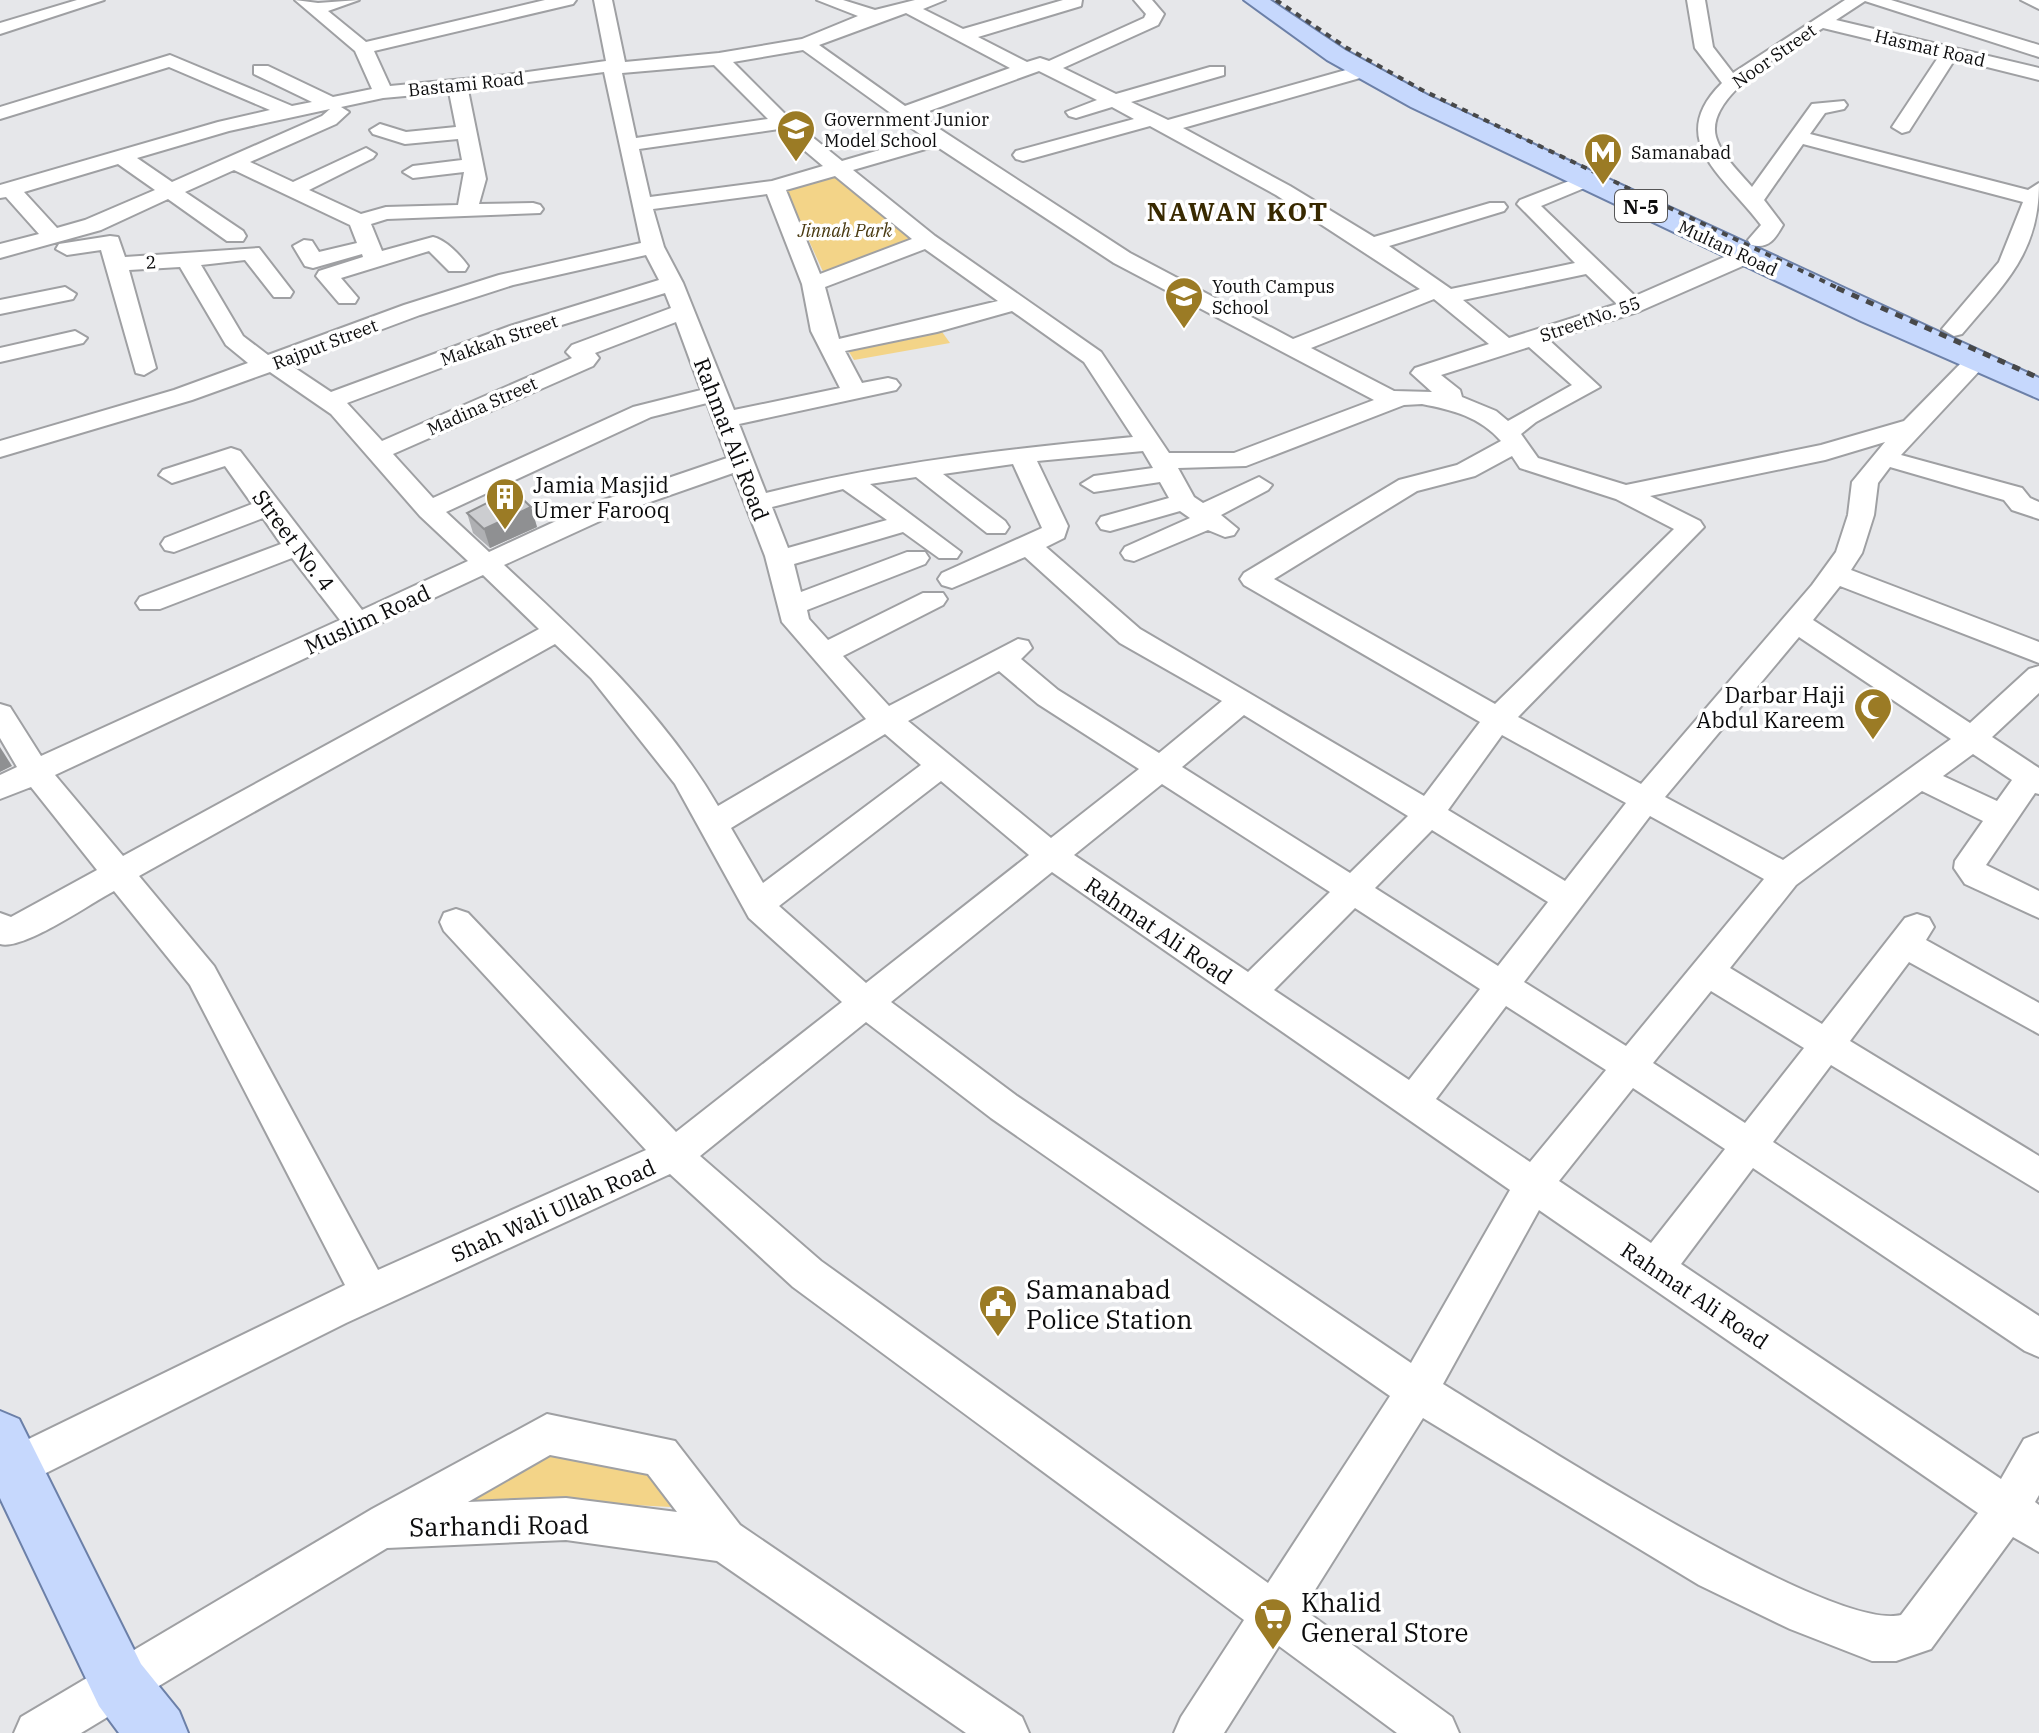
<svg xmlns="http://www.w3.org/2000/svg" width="2039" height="1733" viewBox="0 0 2039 1733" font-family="'IBM Plex Serif',serif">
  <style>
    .green { fill: #f3d488 }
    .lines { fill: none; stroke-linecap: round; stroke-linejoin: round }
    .minor-casing { stroke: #9fa0a3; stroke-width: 4 }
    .major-casing { stroke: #6c80a8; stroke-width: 4 }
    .minor { fill: #fff; fill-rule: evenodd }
    .major { fill: #c6d8fd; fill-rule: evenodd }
    .rail-far1 { stroke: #474849; stroke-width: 4; stroke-dasharray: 6 6; stroke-linecap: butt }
    .rail { stroke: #474849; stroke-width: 5; stroke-dasharray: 8 8; stroke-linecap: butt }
    .wall { fill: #afb0b3 }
    .shaded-wall { fill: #8f9092 }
    .building { fill: #cccdd0; stroke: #8f9092; stroke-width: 2 }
    .labels { text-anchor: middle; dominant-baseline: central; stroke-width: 7; stroke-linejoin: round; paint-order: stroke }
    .far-street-label { font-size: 18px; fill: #0c0c0d; stroke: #fff }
    .far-poi-label { font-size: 18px; fill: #0c0c0d; stroke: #fff; text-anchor: start }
    .far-park-label { font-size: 18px; font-style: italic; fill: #493a11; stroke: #fff }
    .shield { fill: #fff; stroke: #555556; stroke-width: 2 }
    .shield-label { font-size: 20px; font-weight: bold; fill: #0c0c0d }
    .street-label { font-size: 22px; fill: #0c0c0d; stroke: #fff }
    .poi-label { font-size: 22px; fill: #0c0c0d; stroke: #fff; text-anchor: start }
    .far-district-label { font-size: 26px; font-weight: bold; letter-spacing: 2px; fill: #382900; stroke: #fff }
    .near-poi-label { font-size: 26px; fill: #0c0c0d; stroke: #fff; text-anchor: start }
    .near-street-label { font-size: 26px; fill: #0c0c0d; stroke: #fff }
  </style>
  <rect width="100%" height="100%" fill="#e6e7ea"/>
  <!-- green -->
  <g class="green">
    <path d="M836,176l77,64 -88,36 -40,-88z"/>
    <path d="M940,329l10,14 -96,17 -8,-13z"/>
    <path d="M547,1449l98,20 17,15 9,23 -76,-4 -151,5z"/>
  </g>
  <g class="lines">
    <!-- minor casing -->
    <g class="minor-casing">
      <g id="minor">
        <path d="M77,0h27l-104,34v-11z"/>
        <path d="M295,0l23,3 41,-3 -31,11 38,31 179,-42h31l-3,4 -199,47 16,35 117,-11 99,-14 -12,-61h18l13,62 94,-9 83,-14 56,-23 -41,-16h26l32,10 40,-10h30l-22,9 40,20 100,-29h19l-1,6 -103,31 49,25 13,-4 9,3 95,-43 2,-4 -12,-14h18l12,14 -6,11 -95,43 53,26 94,-27h14v8l-93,27 37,18 185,-52h14v8l-184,52 107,58 84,51 116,-34h14l3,4 -3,4 -115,35 62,43 124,-26 -58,-59 3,-4 67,-26 10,6 -3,4 -53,22 94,90 103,-45h16l3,5 -3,5 -114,50 -91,29 51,47 -64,35 -15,12 17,24 88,27 195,-40 83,-24 63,-64h16l4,5 -4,5 -82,88 121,33 8,10 9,4v17l-27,-9 -8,-10 -114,-33 -12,16 -4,32 -12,38 -11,17 188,72v21l-199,-77 -27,34 157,103 59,-54 10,-3v27l-47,44 47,31v26l-4,-1 -49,72 53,26v27l-74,-34 -11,-16 1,-7 28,-40 -61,-30 -126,94 -66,83 92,56 83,-106 12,-4 12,4 5,9 -8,13 113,63v31l-130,-72 -59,79 189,115v35l-208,-126 -58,77 266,174v41l-14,-6 -272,-183 -72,96 320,215 23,-40 15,-6v62l-4,7 4,3v47l-26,-15 -82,112 -35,12h-24l-82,-32 -91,-44 -276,-167 -120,191 149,108 7,16h-62l-118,-87 -55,87h-50l7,-16 63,-97 -451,-333 -123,-113 -324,149 -346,173v-43l345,-168 -155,-300 -76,-94c-23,12 -91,60 -114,53v-31l11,4 86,-47 -66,-83 -31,12v-24l17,-8 -17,-29v-34l10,3 31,49 299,-136 -48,-62 -132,51h-20l-4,-6 4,-6 141,-53 -18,-26 -89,34 -9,-2 -4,-6 4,-6 87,-34 -27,-38 -53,17 -13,-8 4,-5 68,-22 9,3 122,159 106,-49 -48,-45 -89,-102 -61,-42 -78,28 -192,57v-16l174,-51 74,-27 -22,-18 -46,-78 -51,3 27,98 -12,7 -8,-2 -35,-123 -34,5 -11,-6 3,-5 51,-8 8,1 7,20 134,-9 34,44 -3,5h-16l-29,-37 -44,5 42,71 25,19 136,-50 95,-30 142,-32 -37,-171 -136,18 18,89 -7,25 54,-1 7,2 3,4 -3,4 -153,6 -16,5 11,27 51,-14c13,3 27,18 35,29l-3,5h-16l-20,-20 -88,27 17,20 -3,5h-16l-23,-27 3,-5 44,-14 -1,-3 -49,14 -8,-2 -12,-20 11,-6 8,1 7,11 38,-9 -7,-18 -116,-55 -49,22 58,39 3,5 -3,5h-16l-59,-42 -67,31 -101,28v-14l39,-10 -33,-37 -6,1v-13l218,-63 52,-12 -101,-43 -169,52v-12l170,-52 122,51 20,-4 -58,-28v-8h14l65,31 39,-8 -17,-38zM906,13l104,55 -105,38 -86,-61zM803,50l121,87 -82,24 -52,-42 -57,-57zM714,65l54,54 -132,19 -14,-65zM1039,71l58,29 -31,12 3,4 7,2 36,-11 22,12 -118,32 -3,4 3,4 7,2 127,-35 126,69 144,94 -127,50 -163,-86 -212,-138zM449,92l7,35 -50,5 -26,-8 -10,6 3,4 32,10 53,-5 4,21 -49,6 -10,6 10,6 51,-6 -6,33 -72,2 -25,7 -52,-24 64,-32 3,-4 -10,-6 -73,34 -43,-20 86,-38 13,-12 -8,-5 42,-9zM330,109l-8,7 -150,66 -35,-24 92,-27zM779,129l44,37 -51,15 -122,16 -11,-48zM936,146l178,117 260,137 -140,53h-65l-68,-101 -166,-116 -82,-66zM118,164l37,26 -70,30 -28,8 -33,-36zM835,176l77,63 -92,35 -34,-84zM767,194l35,90 9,47 29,57 -106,22 -51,-127 -19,-36 -11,-38zM925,249l73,52 -159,38 -14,-52zM646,255l13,25 -149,46 -179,66 -42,-28 131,-49 93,-30zM1586,274l31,30 -108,34 -46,-38zM665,293l6,15 -99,37 -6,7 6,6 -190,83 -35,-38 179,-67zM1434,299l55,45 -74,24 -4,5 21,19 -38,-1 -83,-43zM1012,311l72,51 49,75c-124,12 -245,25 -367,56l-27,-69 157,-34 4,-5 -4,-5 -8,-2 -26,5 -17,-32 92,-19zM676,322l25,68 -68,17 -200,91 -40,-44 200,-88 6,-8 -4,-5zM1529,347l43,38 -64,36 -12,-10 -34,-14 -2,-7 -19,-15zM707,403l20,55 -132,45 -106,49 -43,-40 205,-95zM1422,404c31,6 58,13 79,37l-44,24 -58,15 -155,93 -4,6 4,6 236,137 -56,74 -284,-167 -94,-82 18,-9 4,-12 -31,-65 106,-10 10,17 -59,8 -13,8 13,8 66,-10 9,16 -68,19 -4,6 4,6 9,2 70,-20 10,7 -65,29 -4,6 4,6 9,2 74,-31 17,7 9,-2 4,-6 -17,-14 47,-25 4,-5 -13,-8 -56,26 -9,-6 -16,-29 68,-2 158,-61zM1885,442l-33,40 -4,33 -12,37 -24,33 -171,199 -123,-67 186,-190 -4,-6 -50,-25 175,-36zM1512,456l8,12 96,31 58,30 -179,175 -221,-125 143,-88 58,-15zM1013,464l29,64 -100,45 -4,6 4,6 10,3 73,-31 95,86 102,58 -63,52 -101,-63 -37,-31 11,-11 -4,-7 -10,-2 -129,67 -46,-50 100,-51 4,-6 -4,-6h-20l-95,47 -19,-21 -2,-9 118,-46 4,-6 -4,-6h-18l-106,40 -7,-28 109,-32 36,26h18l4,-6 -91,-68 46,-7 71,56h18l4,-6 -4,-6 -62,-47zM733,473l32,83 17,66 84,97 -148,87c-55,-94 -134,-167 -214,-241l109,-50zM843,489l44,31 -99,28 -16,-41zM483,575l56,54 -416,227 -68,-81zM1799,637l152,102 -168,121 -118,-63zM555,644l36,34 84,106 74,134 93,84 -166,130 -208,-219 -12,-4 -12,4 -4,9 4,9 202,219 -268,120 -164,-304 -75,-90zM999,671l39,33 101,65 -88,69 -143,-117zM1244,715l164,101 -58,57 -168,-106zM885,734l36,31 -158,118 -32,-55zM1502,735l124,68 -61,78 -117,-71zM1973,754l39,26 -15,21 -54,-25zM941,781l88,74 -163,128 -87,-77zM1162,784l168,108 -82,80 -174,-117zM1650,816l114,63 -138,167 -102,-64zM1432,830l116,72 -50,64 -123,-78zM1052,872l458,318 -99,173 -394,-267 -126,-94zM1355,908l125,81 -71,91 -135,-90zM1711,991l93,57 -59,75 -92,-60zM1506,1006l100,64 -76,92 -94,-63zM866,1022l125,96 399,278 -122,187 -447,-322 -121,-105zM1633,1088l92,61 -74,94 -92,-62zM1539,1210l439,303 -77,102c-71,18 -384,-186 -458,-231z"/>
        <path d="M1687,0h18l8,47 20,26 112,-73h46l148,45v12l-174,-56 -29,19 203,48v12l-84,-21 -46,72 -7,2 -10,-6 47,-71 -116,-28c-30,18 -119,67 -107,109 5,18 24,36 36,50l60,-83 32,-3 3,4 -3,4 -19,4 -15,21 218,56 11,-7c0,70 -34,100 -77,151l-8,2 -12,-7 57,-67 24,-60 -220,-58 -39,56 19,25c-8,14 -14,24 -32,20l-3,-5 13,-15c-36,-48 -97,-85 -39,-142l-27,-35z"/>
        <path d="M2021,0h18v9z"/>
        <path d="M65,287l11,7 -3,5 -73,15v-14z"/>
        <path d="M75,331l12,7 -4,5 -83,19v-14z"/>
        <path d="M547,1414l128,27 65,84 282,192 7,16h-63l-249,-172 -151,-21 -179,8 -306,185h-67l7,-16 351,-208zM550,1455l98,19 29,38 -111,-14 -98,4z"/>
      </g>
    </g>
    <!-- major casing -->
    <g class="major-casing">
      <g id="major">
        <path d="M1244,0h26l75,50 84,46 610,282v21l-178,-78 -450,-214 -84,-47z"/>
        <path d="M0,1411l19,8 122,245 38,47 9,22h-69l-20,-27 -99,-208z"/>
      </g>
    </g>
    <!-- minor -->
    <use href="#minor" class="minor"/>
    <!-- major -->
    <use href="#major" class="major"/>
    <!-- rail-far1 -->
    <path class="rail-far1" d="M1276,0l71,48 75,42 420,200"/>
    <!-- rail -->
    <path class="rail" d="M1837,288l202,90"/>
  </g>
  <!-- wall -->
  <path class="wall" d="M531,507l6,20 -47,21 -17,-15 -6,-20z"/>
  <!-- shaded-wall -->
  <g class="shaded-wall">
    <path d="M531,507l6,20 -47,21 -6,-19z"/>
    <path d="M0,747l12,19 -12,6z"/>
  </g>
  <!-- building -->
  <path class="building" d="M513,490l18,17 -47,22 -17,-16z"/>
  <!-- icons -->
  <defs>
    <g id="school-pin" transform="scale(2)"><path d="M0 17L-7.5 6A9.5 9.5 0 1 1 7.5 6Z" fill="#9b7b25" stroke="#fff"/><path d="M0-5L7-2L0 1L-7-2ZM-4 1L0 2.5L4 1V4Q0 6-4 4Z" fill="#fff"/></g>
    <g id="metro-pin" transform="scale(2)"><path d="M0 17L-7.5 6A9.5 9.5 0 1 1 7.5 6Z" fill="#9b7b25" stroke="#fff"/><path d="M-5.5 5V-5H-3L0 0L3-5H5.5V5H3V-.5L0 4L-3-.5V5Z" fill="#fff"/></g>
    <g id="building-pin" transform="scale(2)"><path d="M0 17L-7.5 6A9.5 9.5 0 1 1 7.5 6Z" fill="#9b7b25" stroke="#fff"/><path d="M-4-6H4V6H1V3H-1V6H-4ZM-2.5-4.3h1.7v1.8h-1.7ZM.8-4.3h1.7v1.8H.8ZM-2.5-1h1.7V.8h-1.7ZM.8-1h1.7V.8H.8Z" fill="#fff"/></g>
    <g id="mosque-pin" transform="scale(2)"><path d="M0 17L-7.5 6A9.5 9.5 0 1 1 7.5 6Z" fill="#9b7b25" stroke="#fff"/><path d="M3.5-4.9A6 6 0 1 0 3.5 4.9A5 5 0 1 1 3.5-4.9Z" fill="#fff"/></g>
    <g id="civic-pin" transform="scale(2)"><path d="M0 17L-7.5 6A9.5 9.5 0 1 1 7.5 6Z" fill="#9b7b25" stroke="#fff"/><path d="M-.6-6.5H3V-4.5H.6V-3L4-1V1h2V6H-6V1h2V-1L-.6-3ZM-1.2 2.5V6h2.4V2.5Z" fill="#fff"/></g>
    <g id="supermarket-pin" transform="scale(2)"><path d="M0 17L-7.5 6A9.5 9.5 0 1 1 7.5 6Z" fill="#9b7b25" stroke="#fff"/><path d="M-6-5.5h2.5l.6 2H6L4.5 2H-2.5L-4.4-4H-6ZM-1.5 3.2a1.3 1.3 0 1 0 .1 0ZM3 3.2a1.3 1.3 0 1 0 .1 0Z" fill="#fff"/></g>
  </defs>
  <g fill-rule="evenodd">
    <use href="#school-pin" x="796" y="129"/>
    <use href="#metro-pin" x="1603" y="152"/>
    <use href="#school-pin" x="1184" y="296"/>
    <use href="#building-pin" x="505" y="497"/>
    <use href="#mosque-pin" x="1873" y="707"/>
    <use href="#civic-pin" x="998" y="1304"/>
    <use href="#supermarket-pin" x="1273" y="1617"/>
  </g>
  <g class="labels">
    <!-- far-street labels -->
    <g class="far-street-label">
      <text transform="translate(1930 48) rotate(13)">Hasmat Road</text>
      <text transform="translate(1774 56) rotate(-35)">Noor Street</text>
      <text transform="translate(466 84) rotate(-6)">Bastami Road</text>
      <text transform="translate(1728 248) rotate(25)">Multan Road</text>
      <text transform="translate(151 262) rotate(-3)">2</text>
      <text transform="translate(1590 319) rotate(-19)">StreetNo. 55</text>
      <text transform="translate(499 340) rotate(-19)">Makkah Street</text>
      <text transform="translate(325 344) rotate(-21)">Rajput Street</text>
      <text transform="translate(482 406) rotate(-24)">Madina Street</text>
    </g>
    <!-- far-poi labels -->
    <g class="far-poi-label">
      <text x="824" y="119">Government Junior<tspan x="824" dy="21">Model School</tspan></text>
      <text x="1631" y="152">Samanabad</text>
      <text x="1212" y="286">Youth Campus<tspan x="1212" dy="21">School</tspan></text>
    </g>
    <!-- far-park labels -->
    <g class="far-park-label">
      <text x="845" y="230">Jinnah Park</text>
    </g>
    <!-- shield labels -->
    <rect class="shield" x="1615" y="190" width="52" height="32" rx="6"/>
    <g class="shield-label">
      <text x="1641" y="206">N-5</text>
    </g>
    <!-- street labels -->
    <g class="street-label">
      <text transform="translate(732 439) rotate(69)">Rahmat Ali Road</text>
      <text transform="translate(294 540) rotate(53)">Street No. 4</text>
      <text transform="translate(367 619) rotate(-25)">Muslim Road</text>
      <text transform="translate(1159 930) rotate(34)">Rahmat Ali Road</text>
      <text transform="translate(553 1210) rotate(-24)">Shah Wali Ullah Road</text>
      <text transform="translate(1695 1295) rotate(34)">Rahmat Ali Road</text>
    </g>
    <!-- poi labels -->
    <g class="poi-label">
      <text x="533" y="484">Jamia Masjid<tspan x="533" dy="25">Umer Farooq</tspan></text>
      <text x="1845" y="694" text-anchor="end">Darbar Haji<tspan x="1845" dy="25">Abdul Kareem</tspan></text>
    </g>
    <!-- far-district labels -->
    <g class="far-district-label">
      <text x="1238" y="211">NAWAN KOT</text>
    </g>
    <!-- near-poi labels -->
    <g class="near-poi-label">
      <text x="1026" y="1289">Samanabad<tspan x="1026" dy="30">Police Station</tspan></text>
      <text x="1301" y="1602">Khalid<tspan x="1301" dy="30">General Store</tspan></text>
    </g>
    <!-- near-street labels -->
    <g class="near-street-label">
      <text transform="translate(499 1525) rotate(-1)">Sarhandi Road</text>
    </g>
  </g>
</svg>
